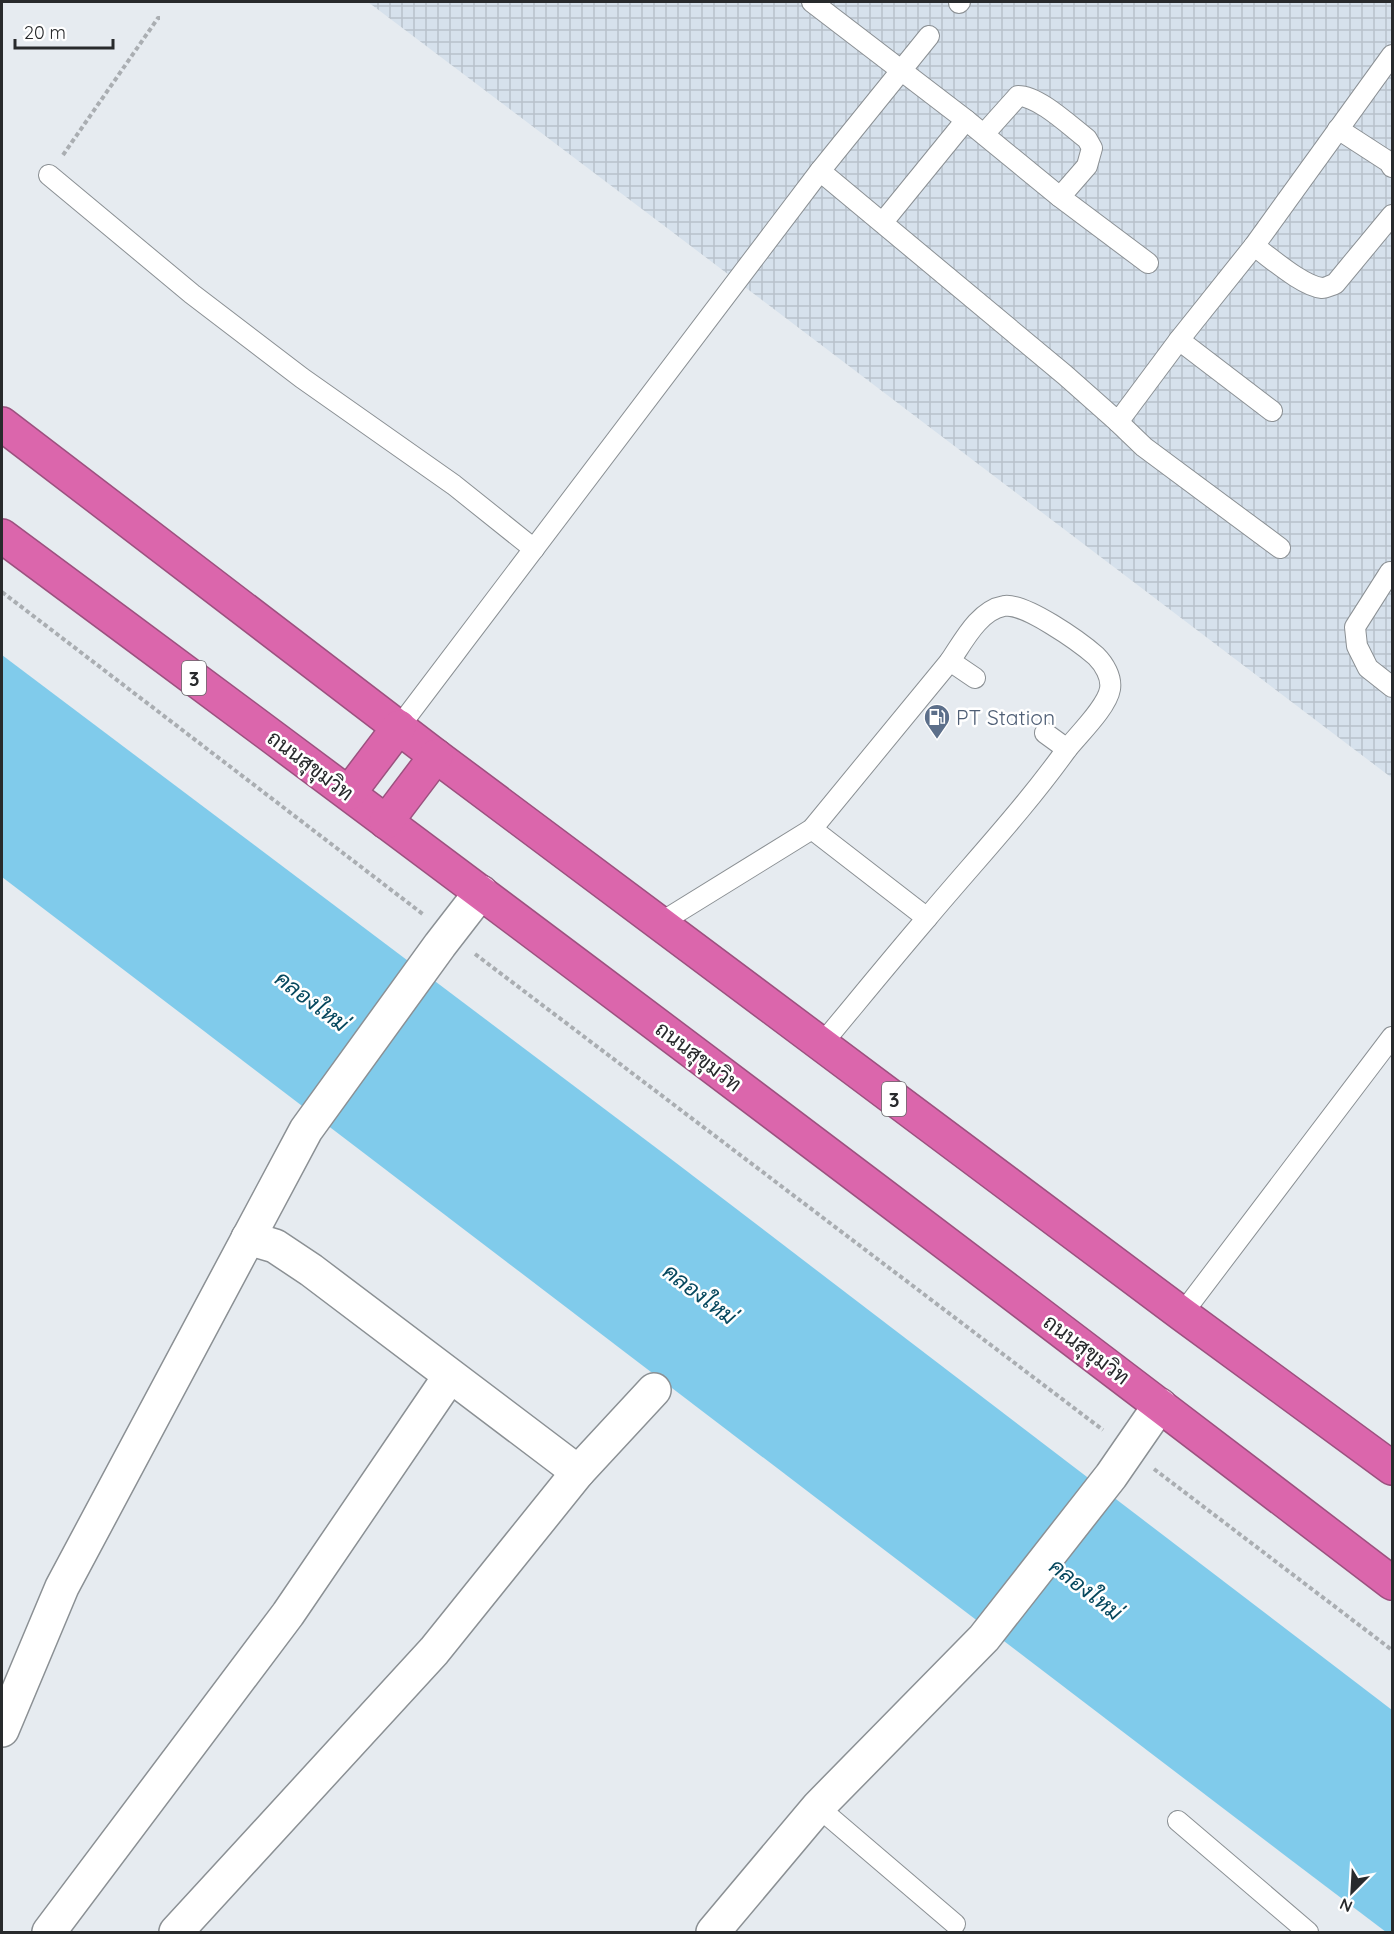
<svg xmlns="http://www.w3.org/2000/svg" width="1394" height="1934" viewBox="0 0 1394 1934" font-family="Quicksand,Sarabun,sans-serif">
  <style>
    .industrial { fill: url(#industrial-grid) }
    .water { fill: #80cbeb }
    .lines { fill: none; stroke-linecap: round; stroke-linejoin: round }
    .lane-casing { stroke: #8b9094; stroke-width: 22 }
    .street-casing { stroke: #8b9094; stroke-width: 36 }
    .highway-casing { stroke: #9c517f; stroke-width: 36 }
    .path { stroke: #aaaeb2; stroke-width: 4; stroke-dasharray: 4.5 3; stroke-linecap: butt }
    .lane { stroke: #fff; stroke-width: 20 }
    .street { stroke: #fff; stroke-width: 33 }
    .highway { stroke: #db66ac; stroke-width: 33 }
    .labels { text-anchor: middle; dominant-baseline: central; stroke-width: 5; stroke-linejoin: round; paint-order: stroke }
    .shield { fill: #fff; stroke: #686a6b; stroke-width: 1.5 }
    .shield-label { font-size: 20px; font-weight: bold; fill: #282a2c }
    .service-label { font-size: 21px; fill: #4e5e75; stroke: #fff; text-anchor: start }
    .street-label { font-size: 21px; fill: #282a2c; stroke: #fff }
    .water-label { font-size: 22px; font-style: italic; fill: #06485e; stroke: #fff }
  </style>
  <defs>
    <pattern id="industrial-grid" width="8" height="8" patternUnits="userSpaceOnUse" patternTransform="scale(1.5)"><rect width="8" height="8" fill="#d6e1ec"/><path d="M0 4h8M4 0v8" fill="none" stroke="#b8c1cb"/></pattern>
  </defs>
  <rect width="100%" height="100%" fill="#e6ebf0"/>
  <!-- industrial -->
  <path class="industrial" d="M368,2h1024v776l-717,-544z"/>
  <!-- water -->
  <path class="water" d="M2,655l665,501 725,554v222h-6l-99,-75 -1285,-980z"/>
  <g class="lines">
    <!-- lane casing -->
    <g class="lane-casing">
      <g id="lane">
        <path d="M812,2l154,118 94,77 88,66"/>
        <path d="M959,3l1,-1"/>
        <path d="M1338,129l51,33 3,5"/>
        <path d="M984,134l34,-38c21,0 52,30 69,43l5,9 -5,18 -27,31"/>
        <path d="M820,171l245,204 53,47 61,-82 75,-94 138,-191"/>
        <path d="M49,175l143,119 110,84 152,107 80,64"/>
        <path d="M883,222l83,-102"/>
        <path d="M1254,246c16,11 48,40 68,42 4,0 9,-3 13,-4l57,-69"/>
        <path d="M1179,340l93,71"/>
        <path d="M1118,422l26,25 136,101"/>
        <path d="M1390,572l-35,55 2,19 11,22 24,19"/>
        <path d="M950,661c13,-19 29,-51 54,-55 20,-4 76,36 92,50 8,8 16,21 14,33 -3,18 -31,45 -43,60"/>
        <path d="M399,727l421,-556 109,-135"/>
        <path d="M812,829l115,89"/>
        <path d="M660,923l152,-94 138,-168 25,17"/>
        <path d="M821,1045c35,-42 70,-85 106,-127 47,-56 97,-109 140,-169l-22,-16"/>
        <path d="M1182,1314l210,-277"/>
        <path d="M818,1807l137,117"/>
        <path d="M1178,1821l130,111"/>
      </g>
    </g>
    <!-- street casing -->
    <g class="street-casing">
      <g id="street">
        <path d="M248,1238l27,8 36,24 267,202"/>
        <path d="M2,1730l60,-143 244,-457 134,-185 41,-53"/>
        <path d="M49,1932l239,-318 162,-238"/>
        <path d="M176,1932l258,-281 144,-179 76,-82"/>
        <path d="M713,1932l105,-125 166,-169 127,-162 49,-71"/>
      </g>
    </g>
    <!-- highway casing -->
    <g class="highway-casing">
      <g id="highway">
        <path d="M2,424l434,332 746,558 210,154"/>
        <path d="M2,536c466,345 929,694 1390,1047"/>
        <path d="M349,793l50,-66"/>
        <path d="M386,822l50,-66"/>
      </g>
    </g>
    <!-- path -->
    <g class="path">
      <path d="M63,155l95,-137h2"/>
      <path d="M2,592l422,323"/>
      <path d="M475,954l628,476"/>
      <path d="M1154,1469l238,181"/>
    </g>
    <!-- lane -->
    <use href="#lane" class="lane"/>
    <!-- street -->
    <use href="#street" class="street"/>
    <!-- highway -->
    <use href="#highway" class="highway"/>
  </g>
  <!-- icons -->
  <defs>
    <g id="fuel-pin" transform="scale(1.35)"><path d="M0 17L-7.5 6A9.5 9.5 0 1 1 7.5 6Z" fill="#5c6f8a" stroke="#fff"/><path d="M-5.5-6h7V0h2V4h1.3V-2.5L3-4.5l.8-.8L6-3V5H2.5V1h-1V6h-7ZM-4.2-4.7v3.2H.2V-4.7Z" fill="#fff"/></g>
  </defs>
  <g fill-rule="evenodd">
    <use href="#fuel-pin" x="937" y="717"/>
  </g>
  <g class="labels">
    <!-- shield labels -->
    <g class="shield">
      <rect x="182" y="661" width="24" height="34" rx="4.5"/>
      <rect x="882" y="1082" width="24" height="34" rx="4.5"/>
    </g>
    <g class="shield-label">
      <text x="194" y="678">3</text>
      <text x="894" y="1099">3</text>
    </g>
    <!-- service labels -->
    <g class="service-label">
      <text x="956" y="717">PT Station</text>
    </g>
    <!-- street labels -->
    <g class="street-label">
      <text transform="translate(311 765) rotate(37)">ถนนสุขุมวิท</text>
      <text transform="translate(699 1056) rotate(37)">ถนนสุขุมวิท</text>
      <text transform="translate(1087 1349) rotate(37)">ถนนสุขุมวิท</text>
    </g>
    <!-- water labels -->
    <g class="water-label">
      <text transform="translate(312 1001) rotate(37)">คลองใหม่</text>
      <text transform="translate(700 1294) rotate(37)">คลองใหม่</text>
      <text transform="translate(1086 1589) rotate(38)">คลองใหม่</text>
    </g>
  </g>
  <!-- border -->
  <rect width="1394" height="1934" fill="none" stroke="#282a2c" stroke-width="6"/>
  <!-- north arrow -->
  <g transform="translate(1352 1892) rotate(204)" stroke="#ffffff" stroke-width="4.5" paint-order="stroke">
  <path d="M0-4.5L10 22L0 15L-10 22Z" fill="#282a2c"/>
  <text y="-9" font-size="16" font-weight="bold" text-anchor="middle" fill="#282a2c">N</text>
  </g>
  <!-- scale -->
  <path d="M15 39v9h98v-9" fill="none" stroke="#282a2c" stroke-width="3"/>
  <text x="24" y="39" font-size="18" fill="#282a2c" stroke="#ffffff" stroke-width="4.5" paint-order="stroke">20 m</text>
</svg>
